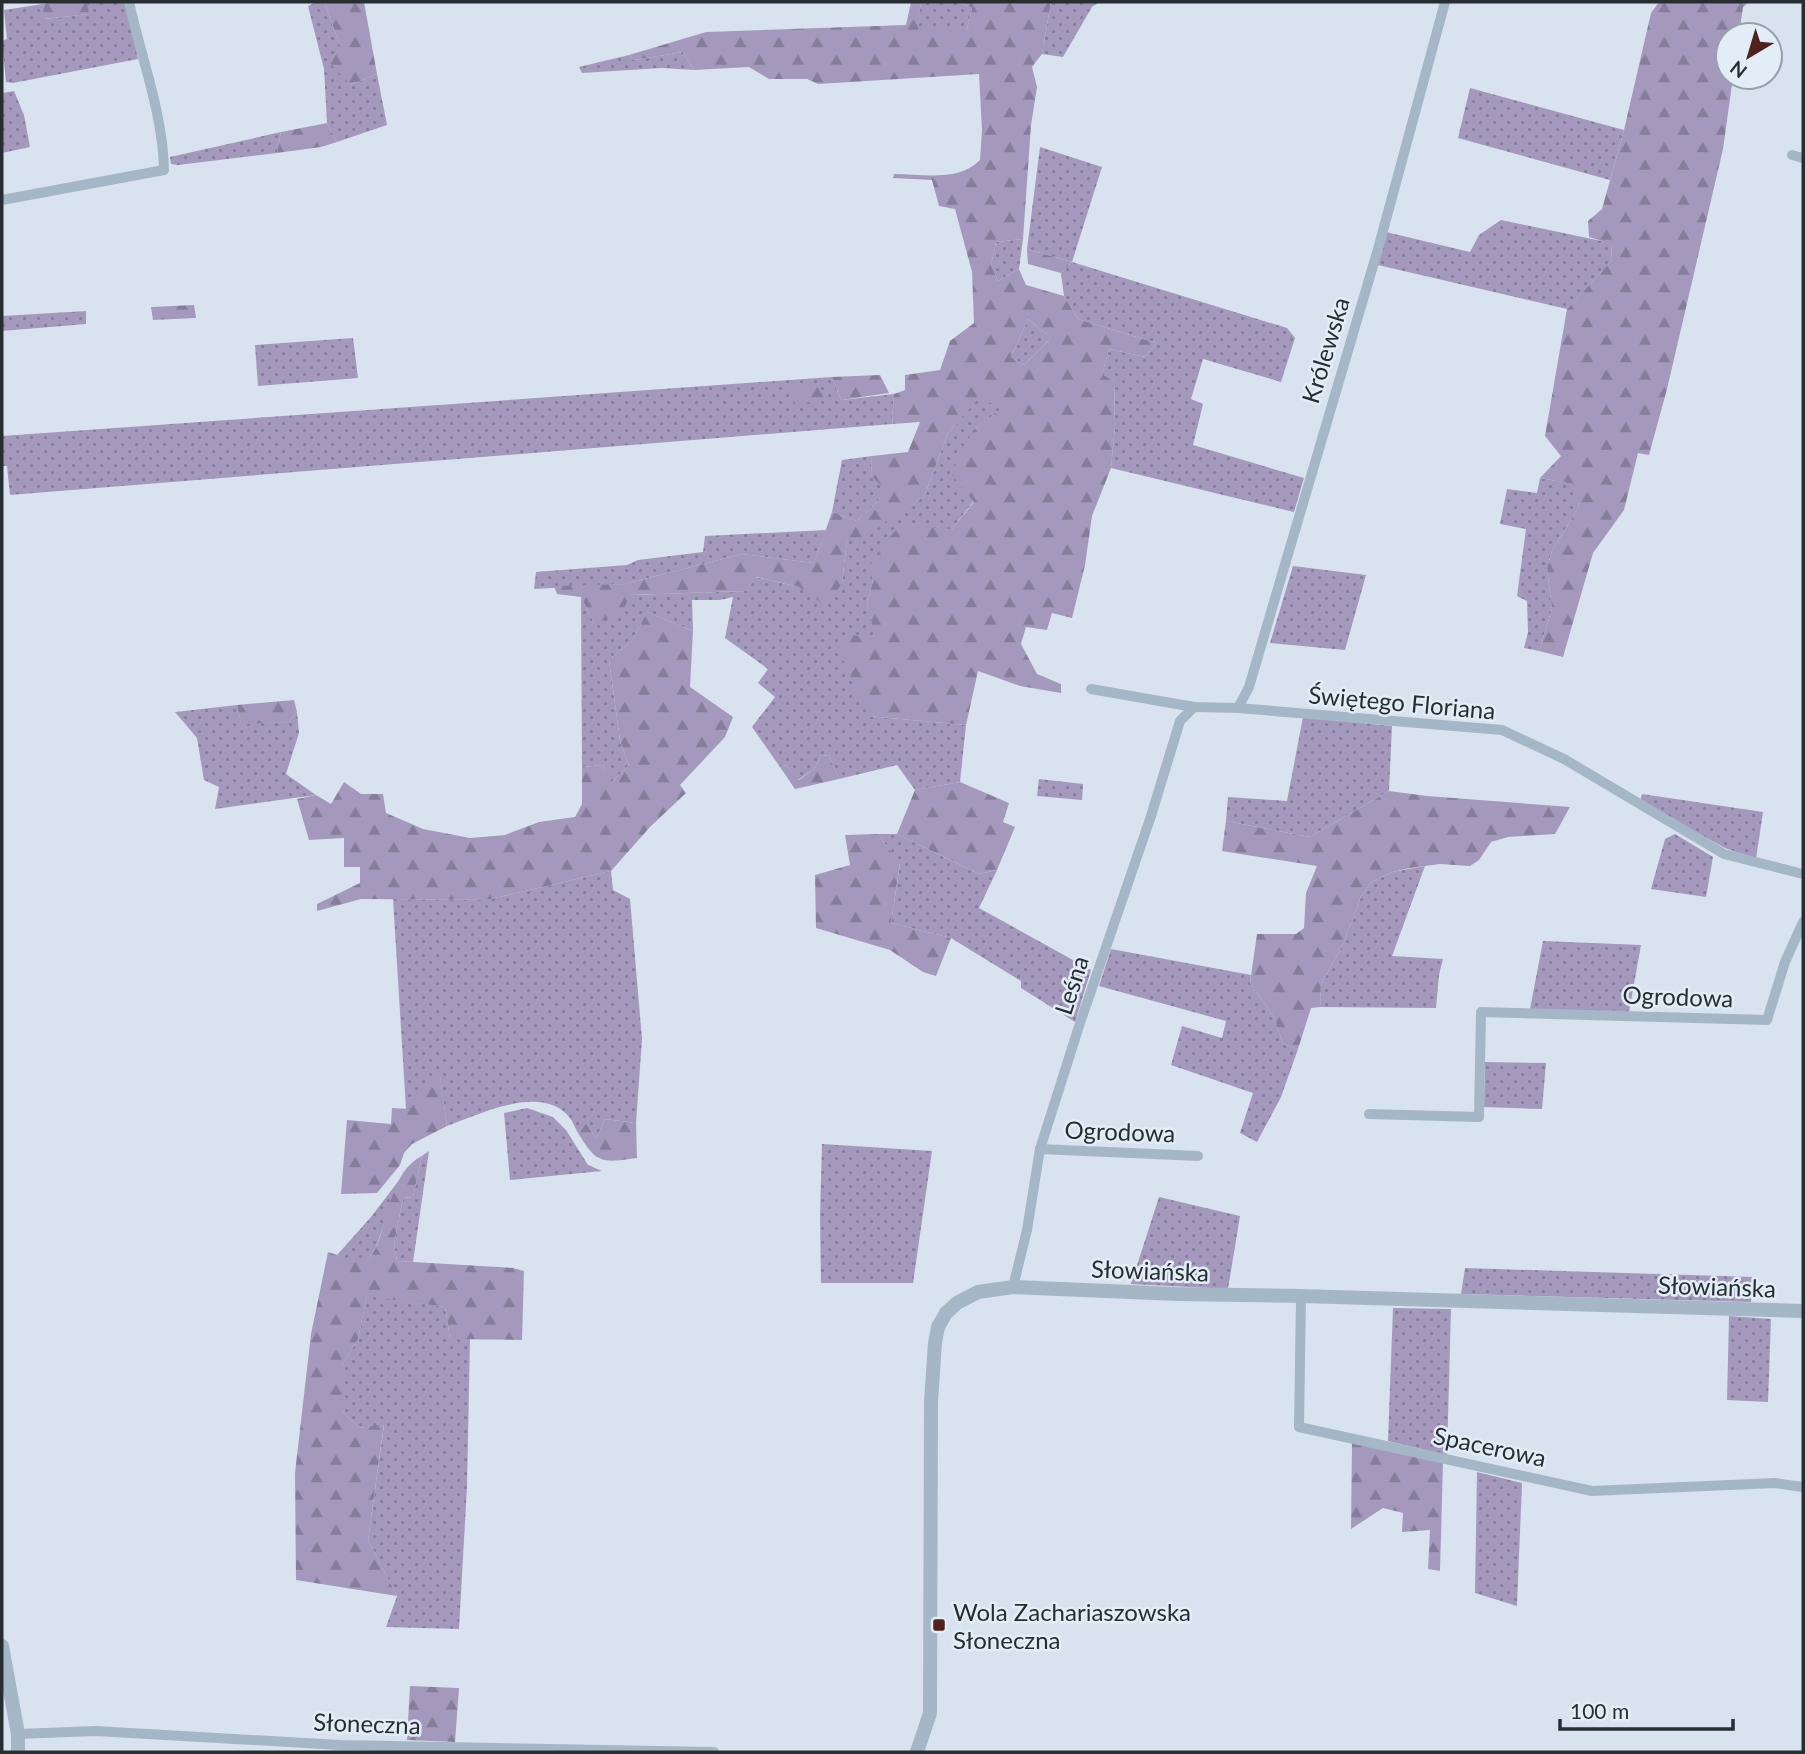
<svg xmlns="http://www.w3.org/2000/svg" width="1805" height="1754" viewBox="0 0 1805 1754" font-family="Lato,sans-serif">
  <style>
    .grass { fill: url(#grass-dots) }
    .forest { fill: url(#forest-firs); fill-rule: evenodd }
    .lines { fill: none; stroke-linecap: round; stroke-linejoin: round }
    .minor { stroke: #a5b7c6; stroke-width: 10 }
    .tertiary { stroke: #a5b7c6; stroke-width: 14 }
    .poi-dot { fill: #51211e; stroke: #e3edf7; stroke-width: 2.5 }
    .labels { text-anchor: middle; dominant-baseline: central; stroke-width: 5; stroke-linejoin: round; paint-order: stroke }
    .street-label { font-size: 24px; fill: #262e32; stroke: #e3edf7 }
    .poi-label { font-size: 24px; fill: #262e32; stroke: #e3edf7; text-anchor: start }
  </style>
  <defs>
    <pattern id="grass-dots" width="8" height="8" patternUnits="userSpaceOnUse" patternTransform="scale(1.75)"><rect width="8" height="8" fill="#a499bd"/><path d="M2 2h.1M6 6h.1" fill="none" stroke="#857d9a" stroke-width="1.8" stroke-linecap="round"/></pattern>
    <pattern id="forest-firs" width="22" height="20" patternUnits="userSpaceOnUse" patternTransform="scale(1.75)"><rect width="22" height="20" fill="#a499bd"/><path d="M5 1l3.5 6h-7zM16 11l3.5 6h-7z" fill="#857d9a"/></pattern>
  </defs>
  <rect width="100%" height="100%" fill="#d8e3ef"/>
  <!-- grass -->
  <g class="grass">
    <path d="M87,2h40l11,57 -125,24 -7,-1 -4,-41 5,-2 -3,-29 39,-6 2,15 43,-5z"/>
    <path d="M316,2h8l16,43 10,40 27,-11 10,51 -50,17 -10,-19 -3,-54 -16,-63z"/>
    <path d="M921,2h37l14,6 -5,22h-50z"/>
    <path d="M1051,2h48l-7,5 -29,50 -21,-3z"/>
    <path d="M683,52l11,18 -32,-2 -80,5 -3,-6 50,-12 5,5z"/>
    <path d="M1470,88l154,42 -14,50 -152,-42z"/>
    <path d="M14,91l10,24 6,32 -28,6v-60z"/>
    <path d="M281,132l-4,21 -99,12 -7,-1 -1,-7z"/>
    <path d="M1040,147l62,20 -30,95 215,66 8,10 -14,44 -78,-23 -12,40 12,5 -10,41 111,33 -10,34 -183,-44 4,-42 -1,-45 -12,-7 7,-25 36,8 11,-14 -78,-24 -14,-23 -3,-23 11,-11 -45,-13z"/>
    <path d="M1501,220l110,23 1,17 -45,49 -189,-44 8,-33 84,20 9,-17z"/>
    <path d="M1023,239l-4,30 -21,12 -7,-16 5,-23z"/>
    <path d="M86,311v13l-84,7v-15z"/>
    <path d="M1028,319l23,19 -27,27 -13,-8z"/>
    <path d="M353,338l5,40 -100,8 -3,-41z"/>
    <path d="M832,377l9,23 53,-6 -2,30 -882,71 -3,-29h-5v-30z"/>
    <path d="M980,396l22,13 -29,21 1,71 -22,28 -79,51 -6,26 11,35 -10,75 98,9 -6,57 -45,8 -18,-25 -58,14 -10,-24 -8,1 -7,13 -16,11 -12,-15 -6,2 -28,-40 23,-30 -17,-14 10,-14 -43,-31 8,-41 -13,3h-28l1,31 -46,-19 -15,29 -23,19 11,81 9,24 -19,19 -7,-19 -21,2 -1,-170 13,26 36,-28 117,-4 8,-14 44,10 43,-4 5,-43 77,-43 24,-64z"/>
    <path d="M872,456l-1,20 13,11 -5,13 -22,21 -25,-9 10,-52z"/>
    <path d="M1540,478l34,6 5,22 -27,45 -5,17 5,41 -13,42 -15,-3 4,-16 -1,-31 -10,-5 9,-67 -26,-5 7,-35 30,4z"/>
    <path d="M826,530l-12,33 -72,-9 -117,30 -91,5 2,-17 91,-7 11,-5 65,-8 2,-16z"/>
    <path d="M1293,566l73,9 -21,75 -75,-7z"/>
    <path d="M237,705l4,18 48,-1 8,-10 2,21 -13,41 30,21 -101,14 4,-22 -15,-7 -7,-42 -22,-26z"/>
    <path d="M1303,717l89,9 -3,65 -79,46 -84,-16 2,-24 59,4z"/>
    <path d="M1039,779l44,5 -1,16 -45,-4z"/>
    <path d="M1642,794l121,18 -7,47 -31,-11 -85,-47z"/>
    <path d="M878,834h19l82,40 18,-4 -18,38 112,62 -16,52 -54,-34v-7l-70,-43 -60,-15 9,-59z"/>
    <path d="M1675,834l38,23 -7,40 -55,-8 14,-50z"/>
    <path d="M1425,866l-33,90 51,3 -4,16 -3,33 -116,-1 1,-22 22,-41 18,-48 11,-14 20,-10z"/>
    <path d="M611,871l2,19 17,9 12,140 -6,84 -31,-4 -9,20 -10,-16 -8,10c-3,-5 -5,-11 -8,-15 -28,-35 -90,-4 -123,8l-7,-49 -28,32h-6l-13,-210 93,1z"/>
    <path d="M1543,941l98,4 -12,67 -99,-3z"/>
    <path d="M1111,949l140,26 -1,8 24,34 9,27 15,5 -17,48 -24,45 -17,-9 13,-40 -82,-28 11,-39 40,12 4,-17 -127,-35z"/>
    <path d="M1485,1062l61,1 -4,46 -58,-2z"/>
    <path d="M527,1108l26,9 13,13 22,35 14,6 -92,9 -6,-67z"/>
    <path d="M822,1144l110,7 -19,132h-92l-1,-68z"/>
    <path d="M429,1151l-16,111 -16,-1 -3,-17 9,-46 10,-1 9,-41z"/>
    <path d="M400,1179l-24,68 -11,18 -28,-10 34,-38z"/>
    <path d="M1159,1197l81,19 -12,73 -97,-5z"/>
    <path d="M1465,1268l289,9 -3,25 -290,-8z"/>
    <path d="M367,1295l78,12 5,32h20l-3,147 -8,143 -73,-2 11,-31 -29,-56 16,-115 -25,3 -17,-17v-46l16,-26z"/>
    <path d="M1393,1308l58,1 -4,146 -59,-14z"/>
    <path d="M1729,1316l42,3 -3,83 -41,-2z"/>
    <path d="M1477,1472l45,11 -5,123 -42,-13z"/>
  </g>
  <!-- forest -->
  <g class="forest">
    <path d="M57,2h30l2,12 -45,5 -1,-15z"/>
    <path d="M324,2h40l13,72 -27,11 -19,-21 9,-19z"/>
    <path d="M911,2h10l-3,28h49l5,-22 -14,-6h93l-9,52 -10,13 5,20 -6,38 -8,114 -27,3 -5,23 7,16 21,-12 7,16 38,11 14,23 78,24 -11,14 -36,-8 -7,25 12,7 1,45 -4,42 -19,48 -7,49 -13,53 -20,-5 -5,17 -21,-3 -5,17 16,30 24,10v9l-41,-7 -42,-15 -12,54 -98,-9 -29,-65 10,-17 28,7 -10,-35 6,-26 -5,-11 15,-25 18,-19 51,4 22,-27 -23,-28 22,-44 28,-21 -21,-12 -32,36 -24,64 -26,15 -36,29 -15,-1 -5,43 -16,23 -27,-19 -43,-10 -9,14 -117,4 -9,20 -27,8 -13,-26 -24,-3 -3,-8 71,-2 117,-30 72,9 18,-51 25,9 22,-21 4,-13 -12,-11 1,-20 36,-4 12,-30 -28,2 2,-30 11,-4v-15l35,-5 10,-29 24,-18 -2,-51 -17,-63 -16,-3 -7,-26 -39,-2 1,-4c29,0 65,8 86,-14l2,-30 -3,-56 -161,10 -11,-5h-38l-20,-12 -55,3 -11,-18 -49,8 -5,-5 77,-23 200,-7zM1028,319l23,19 -27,27 -13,-8z"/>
    <path d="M1659,2h90l-6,5 -4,28h-11v42h5l-10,72 -56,240 -18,66 -11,-2 -14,57 -31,43 -30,104 -24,-6 13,-42 -5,-41 5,-17 27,-45 -6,-22 -33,-6 21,-22 -16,-20 22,-127 45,-49 -1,-16 -22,-7 -1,-16 14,-12 22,-79 27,-117z"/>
    <path d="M327,123l10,19 -16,5 -44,6 4,-21z"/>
    <path d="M1027,249l45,13 -11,11 -33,-9z"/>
    <path d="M194,305l2,13 -43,2 -2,-13z"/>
    <path d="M880,375l9,18 -48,7 -9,-23z"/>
    <path d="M788,385h31l7,15 -31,4z"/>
    <path d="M647,612l46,19 -3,56 43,30 -8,20 -45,48 6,8 -36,34 -39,44 -125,29 -125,-1 -44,12v-7l43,-21v-16h-16v-29l-35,2 -12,-41 19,-4 15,9 13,-22 17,12h22l3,19 37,16 47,9 35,-3 34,-13 36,-5 7,-13v-37l21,-2 8,18 18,-18 -9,-24 -11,-81 23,-19z"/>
    <path d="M294,700l3,12 -8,10 -48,2 -4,-19z"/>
    <path d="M829,755l10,24 -44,10 -15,-22 6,-2 13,15 15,-11 7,-13z"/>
    <path d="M960,782l49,21 -6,19 12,5 -18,43 -18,4 -82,-40 18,-44z"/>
    <path d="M1389,791l38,5 143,11 -15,27 -47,3 -17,5 -12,18 -9,6 -30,-2 -30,4 -18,4 -20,10 -11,14 -18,48 -22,41 -1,22 -9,1 -13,41 -15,-5 -9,-27 -24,-34 7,-49h39l8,-6 2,-35 11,-27 -95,-15 4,-30 84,16z"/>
    <path d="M878,834l22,29 -9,60 60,15 -15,38 -13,-4 -33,-22 -74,-22 -1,-53 35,-10 -5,-30z"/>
    <path d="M440,1076l7,50 -35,18 -8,9 -4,12 -23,28 -36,1 6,-74 44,4 1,-16 19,1 2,-9z"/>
    <path d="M605,1119l31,4 1,35c-36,5 -40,6 -59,-25l8,-10 10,16z"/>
    <path d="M422,1156l-9,41 -10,1 -9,46 3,17 116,7 11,3 -2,69 -72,-1 -5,-32 -78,-11 -9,43 -16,26v46l17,17 25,-4 -16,116 29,56 -101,-16 -1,-107 16,-139 17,-82 37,12c4,-6 9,-12 12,-19 12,-29 15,-75 45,-89z"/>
    <path d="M1352,1442l91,20 -3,109 -12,-2 2,-39 -28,2 1,-19 -20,-5 -32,21z"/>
    <path d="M410,1686l49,2 -4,54 -48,-2z"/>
  </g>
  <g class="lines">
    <!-- minor -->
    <g class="minor">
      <path d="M1792,155l11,3"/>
      <path d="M2,200l162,-30c-1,-56 -23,-113 -35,-168"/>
      <path d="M1091,689l103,18 44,1 264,22 62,29 160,95 79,20"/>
      <path d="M1238,708l11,-21 32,-109 97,-329 67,-247"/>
      <path d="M1369,1114l110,3 2,-105 286,8 18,-58 18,-40"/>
      <path d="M1040,1149l158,7"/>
      <path d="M1013,1287l14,-57 13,-81 40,-126 71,-207 29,-95 14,-14"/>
      <path d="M1301,1296l-2,131 293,64 183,-8 28,4"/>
      <path d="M18,1734l78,-3 244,14 374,7"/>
    </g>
    <!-- tertiary -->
    <g class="tertiary">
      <path d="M2,1646l16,88v18"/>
      <path d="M917,1752l13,-39 1,-312 4,-58 3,-16 8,-14 11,-10 21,-11 35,-5 164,7 124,2 502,15"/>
    </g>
  </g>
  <!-- markers -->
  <rect class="poi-dot" x="932" y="1618" width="14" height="14" rx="3.5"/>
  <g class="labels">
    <!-- street labels -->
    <g class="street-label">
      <text transform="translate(1325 350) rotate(-73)">Królewska</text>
      <text transform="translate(1402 702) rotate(5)">Świętego Floriana</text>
      <text transform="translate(1071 985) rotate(-72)">Leśna</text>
      <text transform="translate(1678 996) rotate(2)">Ogrodowa</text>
      <text transform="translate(1120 1131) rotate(2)">Ogrodowa</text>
      <text transform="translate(1150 1270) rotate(2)">Słowiańska</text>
      <text transform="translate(1717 1286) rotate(2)">Słowiańska</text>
      <text transform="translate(1490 1446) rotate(12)">Spacerowa</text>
      <text transform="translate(367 1723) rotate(2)">Słoneczna</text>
    </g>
    <!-- poi labels -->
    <g class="poi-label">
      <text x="953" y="1611">Wola Zachariaszowska<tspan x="953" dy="28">Słoneczna</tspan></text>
    </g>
  </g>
  <!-- border -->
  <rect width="1805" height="1754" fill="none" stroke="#262e32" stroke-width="7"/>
  <!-- north arrow -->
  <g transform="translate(1749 56) rotate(218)"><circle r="33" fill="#e3edf7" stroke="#97a1a8" stroke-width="2"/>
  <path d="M0-5L12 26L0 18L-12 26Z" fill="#51211e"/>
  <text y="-10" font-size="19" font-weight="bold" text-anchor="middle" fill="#262e32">N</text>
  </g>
  <!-- scale -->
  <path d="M1560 1719v10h173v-10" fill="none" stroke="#262e32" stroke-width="3.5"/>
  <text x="1570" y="1719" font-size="21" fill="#262e32" stroke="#e3edf7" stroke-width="5" paint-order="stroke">100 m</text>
</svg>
